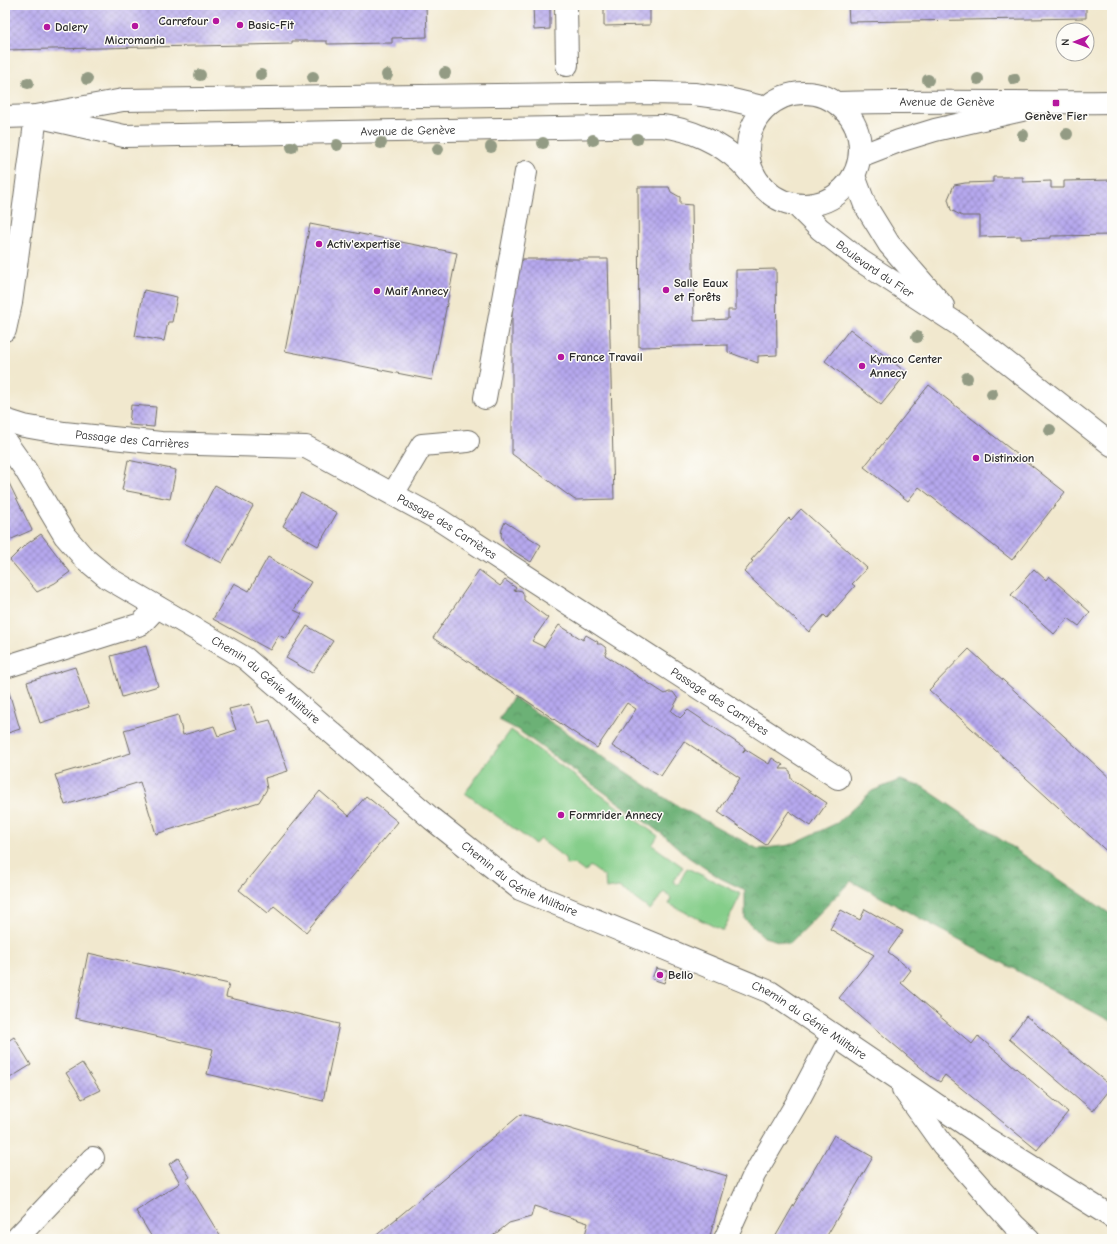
<svg xmlns="http://www.w3.org/2000/svg" width="1117" height="1244" viewBox="0 0 1117 1244" font-family="'Comic Neue',sans-serif">
  <style>
    .forest { fill: url(#forest-crowns); stroke: #4c6e50 }
    .pitch { fill: #85ce8a; stroke: #587c5a }
    .building { fill: url(#building-cross-hatch) }
    .lines { fill: none; stroke-linecap: round; stroke-linejoin: round }
    .minor-casing { stroke: #706d64; stroke-width: 24 }
    .major-casing { stroke: #706d64; stroke-width: 24 }
    .minor { stroke: #fff; stroke-width: 22 }
    .major { stroke: #fff; stroke-width: 22 }
    .tree { fill: #939b84 }
    .poi-dot { fill: #b5179e; stroke: #fdfcf7; stroke-width: 1.5 }
    .labels { text-anchor: middle; dominant-baseline: central; stroke-width: 3; stroke-linejoin: round; paint-order: stroke }
    .poi-label { font-size: 12px; font-weight: bold; fill: #2b2b2b; stroke: #fdfcf7; text-anchor: start }
    .street-label { font-size: 12px; fill: #2b2b2b; stroke: #fdfcf7 }
  </style>
  <defs>
    <pattern id="forest-crowns" width="20" height="18" patternUnits="userSpaceOnUse"><rect width="20" height="18" fill="#6cb176"/><path d="M2 6a3 3 0 1 1 6 0M12 15a3 3 0 1 1 6 0" fill="none" stroke="#599061"/></pattern>
    <pattern id="building-cross-hatch" width="8" height="8" patternUnits="userSpaceOnUse"><rect width="8" height="8" fill="#b6a8ee"/><path d="M0 0l8 8M0 8l8-8" fill="none" stroke="#9489c1"/></pattern>
  </defs>
  <rect width="100%" height="100%" fill="#fdfcf7"/>
  <filter id="ink" filterUnits="userSpaceOnUse"><feTurbulence type="fractalNoise" baseFrequency=".025" numOctaves="2"/><feDisplacementMap in="SourceGraphic" scale="8" xChannelSelector="R" yChannelSelector="G"/><feConvolveMatrix kernelMatrix="1 2 1 2 8 2 1 2 1" color-interpolation-filters="sRGB"/></filter>
  <filter id="wash" filterUnits="userSpaceOnUse"><feTurbulence type="fractalNoise" baseFrequency=".012" numOctaves="4" result="noise"/><feDisplacementMap in="SourceGraphic" scale="16" xChannelSelector="R" yChannelSelector="G"/><feGaussianBlur stdDeviation="0.9" result="paint"/><feColorMatrix in="noise" values="0 0 0 0 0 0 0 0 0 0 0 0 0 0 0 0 0 1.4 0 .05"/><feComposite in="paint" operator="in"/></filter>
  <g filter="url(#wash)">
    <rect width="100%" height="100%" fill="#f1e8ce"/>
    <!-- forest -->
    <path class="forest" d="M513,697l161,107 84,45 32,-4 47,-22 35,-32 28,-11 23,7 189,128v107l-261,-141 -62,63 -25,-7 -19,-18v-29l-25,-12 -32,-21 -22,-20 -148,-107 -19,-10z"/>
    <!-- pitch -->
    <path class="pitch" d="M511,730l147,106 -6,9 31,22 -10,14 5,4 9,-17 54,26 -18,37 -54,-27 2,-6 -7,-6 -14,18 -31,-23 -13,2 -1,-12 -15,-11 -5,6 -11,-8 -8,1 -1,-7 -25,-19 -5,5 -70,-51z"/>
    <g id="blocks">
      <!-- building -->
      <g class="building">
        <path d="M5,5h421l1,32 -35,1v5l-65,1v-3h-35v3l-287,6z"/>
        <path d="M533,5h17v24l-16,1z"/>
        <path d="M604,5h46v20l-46,1z"/>
        <path d="M848,5h238v13l-237,4z"/>
        <path d="M993,177h30v5l28,-1v7h13v-7l48,-1v55l-61,1v2l-30,1v-3l-41,1v-21h-18l-11,-6 -3,-11 6,-14 11,-2 28,-1z"/>
        <path d="M638,187h31l2,5 9,5v7l12,1 2,116 34,-2v-9h8v-40l40,-1 1,86 -19,1v7l-30,-11v-7l-89,2z"/>
        <path d="M310,224l147,29 -25,127 -147,-29z"/>
        <path d="M512,259h96l6,240 -39,1 -63,-46z"/>
        <path d="M144,290l33,7 -5,25h-4l-4,19 -29,-5z"/>
        <path d="M850,329l57,44 -26,32 -56,-44z"/>
        <path d="M929,385l136,107 -53,68 -93,-73 -11,14 -44,-34z"/>
        <path d="M131,405l25,2 -2,20 -25,-2z"/>
        <path d="M128,460l48,10 -6,29 -48,-9z"/>
        <path d="M7,479l25,51 -27,12v-61z"/>
        <path d="M215,485l38,21 -31,57 -38,-20z"/>
        <path d="M301,493l36,20 -19,33 -35,-20z"/>
        <path d="M801,509l66,59 -15,16 3,2 -28,32 -3,-3 -15,17 -65,-60 9,-11 -2,-1 38,-42 2,2z"/>
        <path d="M505,522l36,23 -10,17 -22,-14 -6,-7 -2,-6 1,-6z"/>
        <path d="M41,534l29,38 -15,11 -18,9 -27,-32 14,-14z"/>
        <path d="M268,557l43,25 -17,28 8,4 -16,25 -7,-4 -9,15 -57,-31 21,-36 15,8z"/>
        <path d="M1034,569l12,11 3,-4 41,36 -11,14 -11,-8 -14,16 -43,-39z"/>
        <path d="M479,570l21,16 5,-6 11,8 -2,3 3,-1 5,1 2,5v4l24,18 -16,23 12,6 15,-22 24,15 3,-5 12,7 -1,2h4l4,3 2,3 -2,5 60,39 4,-2h4l5,7 -7,12 9,7 8,-8 57,38 -2,5 2,-4 24,15 3,-6 11,7 -3,4h7l3,2 1,8 36,24 -16,23 -22,-15 -23,34 -48,-33 22,-34 -56,-37 -23,35 -49,-30 24,-37 -9,-6 -30,45 -164,-110z"/>
        <path d="M307,626l26,15 -21,32 -26,-15z"/>
        <path d="M146,646l12,40 -36,11 -11,-41z"/>
        <path d="M969,649l143,131v76l-183,-166z"/>
        <path d="M75,667l14,40 -49,16 -13,-41z"/>
        <path d="M8,689l12,40 -15,5v-44z"/>
        <path d="M250,704l8,19 12,-3 18,51 -23,7 2,11 -8,13 -103,32 -16,-52 -75,23 -10,-30 76,-22 -7,-23 54,-15 5,20 31,-9 4,10 18,-6 -7,-21z"/>
        <path d="M320,791l29,25 17,-20 32,26 -92,110 -32,-26 -6,7 -29,-23z"/>
        <path d="M865,909l38,22 -15,21 23,18 -10,13 71,61 6,-8 90,76 -31,38 -92,-75 -5,7 -8,-5 -93,-79 35,-43 -44,-26 11,-19 19,10z"/>
        <path d="M88,953l141,31 -3,13 113,27 -16,77 -116,-27 6,-25 -138,-31z"/>
        <path d="M656,968l12,3 -4,12 -12,-4z"/>
        <path d="M1026,1016l86,71 -19,24 -84,-72z"/>
        <path d="M14,1037l17,28 -26,16v-38z"/>
        <path d="M82,1063l18,27 -18,9 -16,-26z"/>
        <path d="M521,1114l206,62 -18,63h-125l4,-16 -54,-17 -3,11 -22,6 -20,16h-117z"/>
        <path d="M834,1135l39,22 -48,82h-51z"/>
        <path d="M178,1158l12,19 -4,3 36,59h-69l-17,-28 44,-28 -11,-19z"/>
      </g>
    </g>
  </g>
  <g filter="url(#ink)">
    <use href="#blocks" fill-opacity="0" stroke="#706d64" stroke-width="1"/>
    <g class="lines">
      <!-- minor casing -->
      <g class="minor-casing">
        <g id="minor">
          <path d="M566,5l1,60"/>
          <path d="M5,330l6,-27 25,-187"/>
          <path d="M485,398l41,-226"/>
          <path id="s1" d="M5,420l19,6 40,7 97,10 145,4 132,72 400,259"/>
          <path id="s2" d="M5,441l20,28 40,67 20,23 23,19 137,80 187,161 88,70 250,103 211,143 131,82"/>
          <path d="M393,494l29,-49 46,-4"/>
          <path d="M5,667l136,-43 16,-17"/>
          <path d="M903,1089l40,56 71,80 15,14"/>
          <path d="M16,1239l77,-81"/>
          <path d="M725,1239l29,-64 45,-76 34,-64"/>
        </g>
      </g>
      <!-- major casing -->
      <g class="major-casing">
        <g id="major">
          <circle cx="804" cy="149" r="56"/>
          <path id="s3" d="M837,103c92,-3 183,0 275,-1"/>
          <path d="M5,117l31,-1 87,-16 530,-7 41,1 30,4 42,10"/>
          <path id="s4" d="M45,118l79,18 538,-10c28,3 58,17 78,36 8,8 14,16 21,24"/>
          <path d="M860,156l39,-15 36,-11 87,-20"/>
          <path d="M854,176l11,29 24,39 54,62"/>
          <path id="s5" d="M796,205l24,24 41,32 98,64 153,120"/>
        </g>
      </g>
      <!-- minor -->
      <use href="#minor" class="minor"/>
      <!-- major -->
      <use href="#major" class="major"/>
    </g>
    <!-- trees -->
    <g class="tree">
      <circle cx="445" cy="73" r="6"/>
      <circle cx="200" cy="75" r="6"/>
      <circle cx="261" cy="75" r="6"/>
      <circle cx="387" cy="75" r="6"/>
      <circle cx="313" cy="77" r="6"/>
      <circle cx="87" cy="79" r="6"/>
      <circle cx="978" cy="79" r="6"/>
      <circle cx="1014" cy="79" r="6"/>
      <circle cx="928" cy="80" r="6"/>
      <circle cx="28" cy="83" r="6"/>
      <circle cx="1067" cy="134" r="6"/>
      <circle cx="1023" cy="135" r="6"/>
      <circle cx="637" cy="139" r="6"/>
      <circle cx="593" cy="140" r="6"/>
      <circle cx="381" cy="143" r="6"/>
      <circle cx="543" cy="143" r="6"/>
      <circle cx="337" cy="145" r="6"/>
      <circle cx="292" cy="147" r="6"/>
      <circle cx="491" cy="147" r="6"/>
      <circle cx="438" cy="149" r="6"/>
      <circle cx="917" cy="337" r="6"/>
      <circle cx="967" cy="378" r="6"/>
      <circle cx="992" cy="394" r="6"/>
      <circle cx="1050" cy="430" r="6"/>
    </g>
  </g>
  <!-- markers -->
  <g class="poi-dot">
    <circle cx="216" cy="21" r="4"/>
    <circle cx="240" cy="25" r="4"/>
    <circle cx="135" cy="26" r="4"/>
    <circle cx="47" cy="27" r="4"/>
    <rect x="1052" y="99" width="8" height="8" rx="2"/>
    <circle cx="319" cy="244" r="4"/>
    <circle cx="666" cy="290" r="4"/>
    <circle cx="377" cy="291" r="4"/>
    <circle cx="561" cy="357" r="4"/>
    <circle cx="862" cy="366" r="4"/>
    <circle cx="976" cy="458" r="4"/>
    <circle cx="561" cy="815" r="4"/>
    <circle cx="660" cy="975" r="4"/>
  </g>
  <g class="labels">
    <!-- poi labels -->
    <g class="poi-label">
      <text x="208" y="21" text-anchor="end">Carrefour</text>
      <text x="248" y="25">Basic-Fit</text>
      <text x="55" y="27">Dalery</text>
      <text x="135" y="40" text-anchor="middle">Micromania</text>
      <text x="1056" y="116" text-anchor="middle">Genève Fier</text>
      <text x="327" y="244">Activ'expertise</text>
      <text x="674" y="283">Salle Eaux<tspan x="674" dy="14">et Forêts</tspan></text>
      <text x="385" y="291">Maif Annecy</text>
      <text x="569" y="357">France Travail</text>
      <text x="870" y="359">Kymco Center<tspan x="870" dy="14">Annecy</tspan></text>
      <text x="984" y="458">Distinxion</text>
      <text x="569" y="815">Formrider Annecy</text>
      <text x="668" y="975">Bello</text>
    </g>
    <!-- street labels -->
    <g class="street-label">
      <text stroke="none"><textPath href="#s3" startOffset="110">Avenue de Genève</textPath></text>
      <text stroke="none"><textPath href="#s4" startOffset="365">Avenue de Genève</textPath></text>
      <text stroke="none"><textPath href="#s5" startOffset="102">Boulevard du Fier</textPath></text>
      <text stroke="none"><textPath href="#s1" startOffset="129">Passage des Carrières</textPath></text>
      <text stroke="none"><textPath href="#s1" startOffset="465">Passage des Carrières</textPath></text>
      <text stroke="none"><textPath href="#s2" startOffset="361">Chemin du Génie Militaire</textPath></text>
      <text stroke="none"><textPath href="#s1" startOffset="789">Passage des Carrières</textPath></text>
      <text stroke="none"><textPath href="#s2" startOffset="685">Chemin du Génie Militaire</textPath></text>
      <text stroke="none"><textPath href="#s2" startOffset="1009">Chemin du Génie Militaire</textPath></text>
    </g>
  </g>
  <!-- margin -->
  <rect width="1117" height="1244" fill="none" stroke="#fdfcf7" stroke-width="20"/>
  <!-- north arrow -->
  <g transform="translate(1075 42) rotate(269)"><circle r="19" fill="#fdfcf7" stroke="#a9a8a5"/>
  <path d="M0-3L7 15L0 10L-7 15Z" fill="#b5179e"/>
  <text y="-6" font-size="11" font-weight="bold" text-anchor="middle" fill="#2b2b2b">N</text>
  </g>
</svg>
